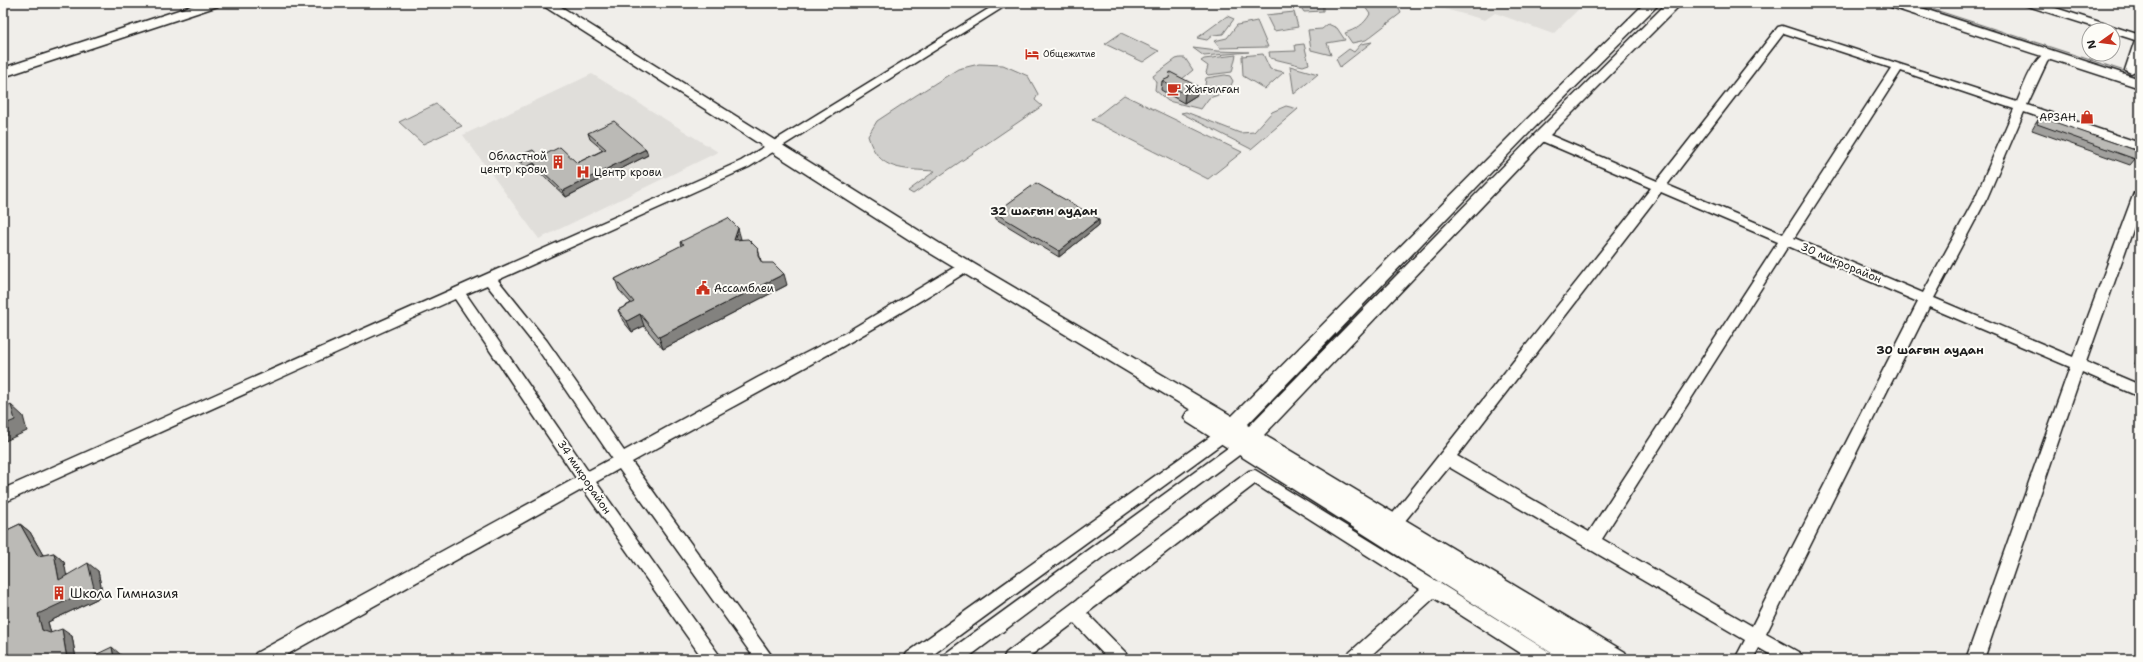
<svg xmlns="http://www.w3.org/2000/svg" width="2143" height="662" viewBox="0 0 2143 662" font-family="'Shantell Sans',sans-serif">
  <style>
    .built { fill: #e0deda }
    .green { fill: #d0cfcc; stroke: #767674 }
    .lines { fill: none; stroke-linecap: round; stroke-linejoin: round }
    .minor-casing { stroke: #1c1c1c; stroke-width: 3 }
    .major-casing { stroke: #1c1c1c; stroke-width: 3 }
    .minor { fill: #fdfcf7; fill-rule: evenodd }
    .major { fill: #fdfcf7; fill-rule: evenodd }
    .wall { fill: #a1a09d; stroke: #1c1c1c }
    .shaded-wall { fill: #83827f; stroke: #1c1c1c }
    .building { fill: #bbbab6; stroke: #1c1c1c }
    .labels { text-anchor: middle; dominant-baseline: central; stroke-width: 4; stroke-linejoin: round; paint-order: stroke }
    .far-poi-label { font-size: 9px; fill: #1c1c1c; stroke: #fdfcf7; text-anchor: start }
    .poi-label { font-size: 11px; fill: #1c1c1c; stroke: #fdfcf7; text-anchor: start }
    .street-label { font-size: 11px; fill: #1c1c1c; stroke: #fdfcf7 }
    .neighbourhood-label { font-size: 12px; font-weight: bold; fill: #1c1c1c; stroke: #fdfcf7 }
    .near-poi-label { font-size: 13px; fill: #1c1c1c; stroke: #fdfcf7; text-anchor: start }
  </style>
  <rect width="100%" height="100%" fill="#f0eeea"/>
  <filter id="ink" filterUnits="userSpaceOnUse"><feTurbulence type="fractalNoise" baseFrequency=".025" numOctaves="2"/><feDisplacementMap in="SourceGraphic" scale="8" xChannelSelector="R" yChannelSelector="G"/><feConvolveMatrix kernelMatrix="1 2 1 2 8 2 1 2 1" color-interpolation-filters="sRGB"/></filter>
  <g filter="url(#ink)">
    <!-- built -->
    <g class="built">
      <path d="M1423,3h162l-32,31 -58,-21 -10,7z"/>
      <path d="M592,74l126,78 -179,87 -76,-104z"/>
    </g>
    <!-- green -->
    <g class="green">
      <path d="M1298,3h25v8l-19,1z"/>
      <path d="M1362,3h34l5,10 -35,27 -14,3 -7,-10c11,-4 19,-8 25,-19z"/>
      <path d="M1903,3h11l226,73v4z"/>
      <path d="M1294,12l4,15 -24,4 -8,-16z"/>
      <path d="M1227,16l7,3 -11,15 -10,1 -6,5 -10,-2z"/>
      <path d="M1257,21l11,26 -48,1 -6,-7 13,-3 10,-13z"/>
      <path d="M1328,24l9,4 8,12 -18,3 4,12 -20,-5 -3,-20 14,-1z"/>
      <path d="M1121,33l38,18 -16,11 -38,-18z"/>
      <path d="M1372,42l-32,25 -4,-8 13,-10 5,3 7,-8z"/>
      <path d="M1304,44l5,20 -6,2 -33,-8 -1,-6 27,-1 -1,-6z"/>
      <path d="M1193,48l24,3 32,1 -45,4z"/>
      <path d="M1263,54l7,15 14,3 -19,17 -22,-13 -1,-20z"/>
      <path d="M1236,55l-4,17 -24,3 -2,-2 2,-7 -7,-5 3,-2z"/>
      <path d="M1180,58h5l8,12 -17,14 20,9 9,-7 1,-8 19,-3 5,1 3,5 -5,11 -19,6 -8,11 -33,-8 -13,-11 1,-8 -3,-6 23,-17z"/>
      <path d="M979,64l24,1 25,11 10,18 -3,6 7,6 -129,88 -5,-3 27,-20c-31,-2 -57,1 -67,-35l9,-15 38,-25 43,-27z"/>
      <path d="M1290,66l28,8 -24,20z"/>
      <path d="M1124,95l118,57 -34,27 -116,-59z"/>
      <path d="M436,104l26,22 -39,18 -24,-22z"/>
      <path d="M1286,106l12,3 -47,40 -70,-36 5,-1 54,21 14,-1 18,-20z"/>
    </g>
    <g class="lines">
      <!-- minor casing -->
      <g class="minor-casing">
        <g id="minor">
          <path d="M998,3h12l-261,164 -251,113 49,61 77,110 135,-74 86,-44 108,-65h10l2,3 -2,3c-107,69 -220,126 -331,188l142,197h-19l-136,-190 -23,13 126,177h-19l-120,-170 -304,170h-26l3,-6 320,-175 -121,-179 -452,204v-14l738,-328zM487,285l50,63 75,110 -24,13 -122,-177z"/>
          <path d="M2024,3h16l100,32v24l-3,11 -6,3 -6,-3 10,-30 -22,-7v-3h-9l-79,-25z"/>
          <path d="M1782,26l235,76c6,-13 19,-55 37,-50l1,2 -8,8 -20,43 113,38v8l-116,-39 -37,86 -53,100 139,59 61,-164 6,-4v21l-54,152 54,23v12l-58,-25 -98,287h-18l104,-292 -141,-60 -163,327 34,19 3,6h-25l-19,-11 -6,11h-18l10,-19 -296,-173 -49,60 -6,2 -6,-2 -2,-5 265,-334 -114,-49 -2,-3 2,-3h8l112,48 121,-154zM1784,33l107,35 -108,166 -116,-49zM1901,71l113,38 -39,89 -52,95 -129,-55zM1661,192l117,50 -189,290 -132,-76zM1788,246l130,56 -166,324 -150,-87z"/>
          <path d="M1223,429l5,2 3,4 -3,4 -301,220h-23l3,-6 311,-222z"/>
          <path d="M1241,440l5,2 3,4 -3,4 -280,209h-23l3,-6 290,-211z"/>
          <path d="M1255,470l179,110 6,2 1,2 110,69 3,6h-24l-96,-61 -67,61h-21l3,-6 71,-64 -165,-105 -168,129 39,40 3,6h-21l-34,-36 -48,36h-23l3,-6 243,-182z"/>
        </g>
      </g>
      <!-- major casing -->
      <g class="major-casing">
        <g id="major">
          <path d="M200,3h20l-2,3 -215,71v-9z"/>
          <path d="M539,3h16l387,242 290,171 288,-290 125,-123h15l-130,129 -283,293 2,1 287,-293 131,-130h15l-136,136 -282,296 361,217 3,7h-31l-6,-4 1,4h-31l-374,-237 -3,-5 3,-5 4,-2 -261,-157z"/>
          <path d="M1886,3h20l234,76v9l-252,-82z"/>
        </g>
      </g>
      <!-- minor -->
      <use href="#minor" class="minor"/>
      <!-- major -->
      <use href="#major" class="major"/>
    </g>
    <!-- wall -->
    <g class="wall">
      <path d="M1162,81l35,5v9l-13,8 -23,-13z"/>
      <path d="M2040,117l95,42 -5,6 -98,-35 4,-7z"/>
      <path d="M588,133l60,22 -82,42 -30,-28 -7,4 -10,-10 -3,-6h24l37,6 26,-13 -13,-11z"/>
      <path d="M995,213l104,6v6l-40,32 -63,-38z"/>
      <path d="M741,240l17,9 3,13 26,23 -124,64 -19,-23 -12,6 -9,-11 -5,-11 13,-7 -12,-13 -4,-11 66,-33 -1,-4z"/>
      <path d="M2140,354v13l-5,-3 2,-7z"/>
      <path d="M20,524l10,8 13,23 11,-2 10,9 2,13 32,-4 5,25 -55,26 3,11 21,3 4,23 -69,-52 -2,-17 -2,1v-59z"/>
    </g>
    <!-- shaded-wall -->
    <g class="shaded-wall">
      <path d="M1197,86v9l-13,8 1,-9z"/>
      <path d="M646,149l2,6 -82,42 -3,-6z"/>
      <path d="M534,163l2,6 -7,4 -3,-6z"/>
      <path d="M1099,219v6l-40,32v-6z"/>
      <path d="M738,228l3,11 -7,1z"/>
      <path d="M758,249l3,12v7l-3,-12z"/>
      <path d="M784,274l3,11 -124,64 -4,-12z"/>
      <path d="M640,314l4,12 -12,6 -5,-11z"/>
      <path d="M11,405l12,11 4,15 -24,11v-17z"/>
      <path d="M20,524l10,8 18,32 -10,-8z"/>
      <path d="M54,553l10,9 5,26 -10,-8z"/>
      <path d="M88,563l10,8 5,25 -55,26 4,16 -10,-8 -4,-16z"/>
      <path d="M62,629l10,7 4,23h-9z"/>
      <path d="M112,647l9,8 1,4h-8z"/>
    </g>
    <!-- building -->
    <g class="building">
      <path d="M1170,72l27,14 -12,8 -23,-13 7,-3z"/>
      <path d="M2040,117l98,34 -3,8 -98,-35z"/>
      <path d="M614,121l32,28 -83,42 -29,-28 -8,4 -10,-10 17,-7 7,7 20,-10 17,16 29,-14 -18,-16z"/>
      <path d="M1036,183l63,36 -40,32 -64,-38z"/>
      <path d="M728,218l10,10 -4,12 14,-1 10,10v7l4,7h11l11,11 -125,63 -19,-23 -13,7 -9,-11 16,-8 -19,-23 69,-35 -4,-2z"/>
      <path d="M11,405l4,15 -12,5v-16z"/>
      <path d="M20,524l18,32 16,-3 5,27 29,-17 6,25 -56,26 4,16 8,3 12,-4 5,30h-64v-50l4,-2 -3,-26h-1v-49z"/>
      <path d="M112,647l2,12h-27z"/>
    </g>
  </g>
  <!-- icons -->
  <defs>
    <g id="hotel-bare" transform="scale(1.08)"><path d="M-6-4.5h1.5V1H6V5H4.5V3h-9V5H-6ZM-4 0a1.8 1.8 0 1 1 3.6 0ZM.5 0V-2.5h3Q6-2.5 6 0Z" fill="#c8321e" stroke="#fdfcf7" stroke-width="2.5" paint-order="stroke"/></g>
    <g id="cafe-bare" transform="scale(1.08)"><path d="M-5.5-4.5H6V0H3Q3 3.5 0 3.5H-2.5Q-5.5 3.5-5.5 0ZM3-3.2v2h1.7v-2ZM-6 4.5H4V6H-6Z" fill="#c8321e" stroke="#fdfcf7" stroke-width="2.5" paint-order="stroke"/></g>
    <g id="shop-bare" transform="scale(1.08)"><path d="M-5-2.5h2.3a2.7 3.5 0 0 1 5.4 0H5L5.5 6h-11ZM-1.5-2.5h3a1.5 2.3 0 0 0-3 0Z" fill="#c8321e" stroke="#fdfcf7" stroke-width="2.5" paint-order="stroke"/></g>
    <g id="building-bare" transform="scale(1.08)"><path d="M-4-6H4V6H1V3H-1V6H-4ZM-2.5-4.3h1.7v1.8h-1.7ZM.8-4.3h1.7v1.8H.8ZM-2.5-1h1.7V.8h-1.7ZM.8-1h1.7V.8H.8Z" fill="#c8321e" stroke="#fdfcf7" stroke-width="2.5" paint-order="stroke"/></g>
    <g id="hospital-bare" transform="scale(1.08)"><path d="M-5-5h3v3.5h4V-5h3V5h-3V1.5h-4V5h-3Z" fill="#c8321e" stroke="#fdfcf7" stroke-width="2.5" paint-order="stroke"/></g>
    <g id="civic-bare" transform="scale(1.08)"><path d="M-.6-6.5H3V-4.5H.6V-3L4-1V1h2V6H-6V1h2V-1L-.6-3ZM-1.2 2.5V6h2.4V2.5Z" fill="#c8321e" stroke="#fdfcf7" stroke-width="2.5" paint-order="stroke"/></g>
  </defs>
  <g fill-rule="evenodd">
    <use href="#hotel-bare" x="1032" y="54"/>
    <use href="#cafe-bare" x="1174" y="89"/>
    <use href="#shop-bare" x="2087" y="117"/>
    <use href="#building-bare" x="558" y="162"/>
    <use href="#hospital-bare" x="583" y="172"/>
    <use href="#civic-bare" x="703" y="288"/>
    <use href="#building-bare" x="59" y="593"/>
  </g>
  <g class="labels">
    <!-- far-poi labels -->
    <g class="far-poi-label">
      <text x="1043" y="54">Общежитие</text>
    </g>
    <!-- poi labels -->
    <g class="poi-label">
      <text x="1185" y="89">Жығылған</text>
      <text x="2076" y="117" text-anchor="end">АРЗАН</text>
      <text x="547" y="156" text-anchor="end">Областной<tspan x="547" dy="13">центр крови</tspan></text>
      <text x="594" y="172">Центр крови</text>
      <text x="714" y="288">Ассамблеи</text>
    </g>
    <!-- street labels -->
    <g class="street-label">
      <text transform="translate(1841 263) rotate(23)">30 микрорайон</text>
      <text transform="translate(584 477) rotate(56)">34 микрорайон</text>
    </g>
    <!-- neighbourhood labels -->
    <g class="neighbourhood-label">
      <text x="1044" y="211">32 шағын аудан</text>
      <text x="1930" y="350">30 шағын аудан</text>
    </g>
    <!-- near-poi labels -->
    <g class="near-poi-label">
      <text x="70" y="593">Школа Гимназия</text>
    </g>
  </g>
  <!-- margin -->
  <rect width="2143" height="662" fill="none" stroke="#fdfcf7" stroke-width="16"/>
  <rect x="8" y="8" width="2127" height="646" fill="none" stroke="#1c1c1c" stroke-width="1.5" filter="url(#ink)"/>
  <!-- north arrow -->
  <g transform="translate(2101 42) rotate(256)"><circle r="19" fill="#fdfcf7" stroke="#a3a29f"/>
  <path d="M0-3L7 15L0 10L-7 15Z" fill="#c8321e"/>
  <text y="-6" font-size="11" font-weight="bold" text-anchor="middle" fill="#1c1c1c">N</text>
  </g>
</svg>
